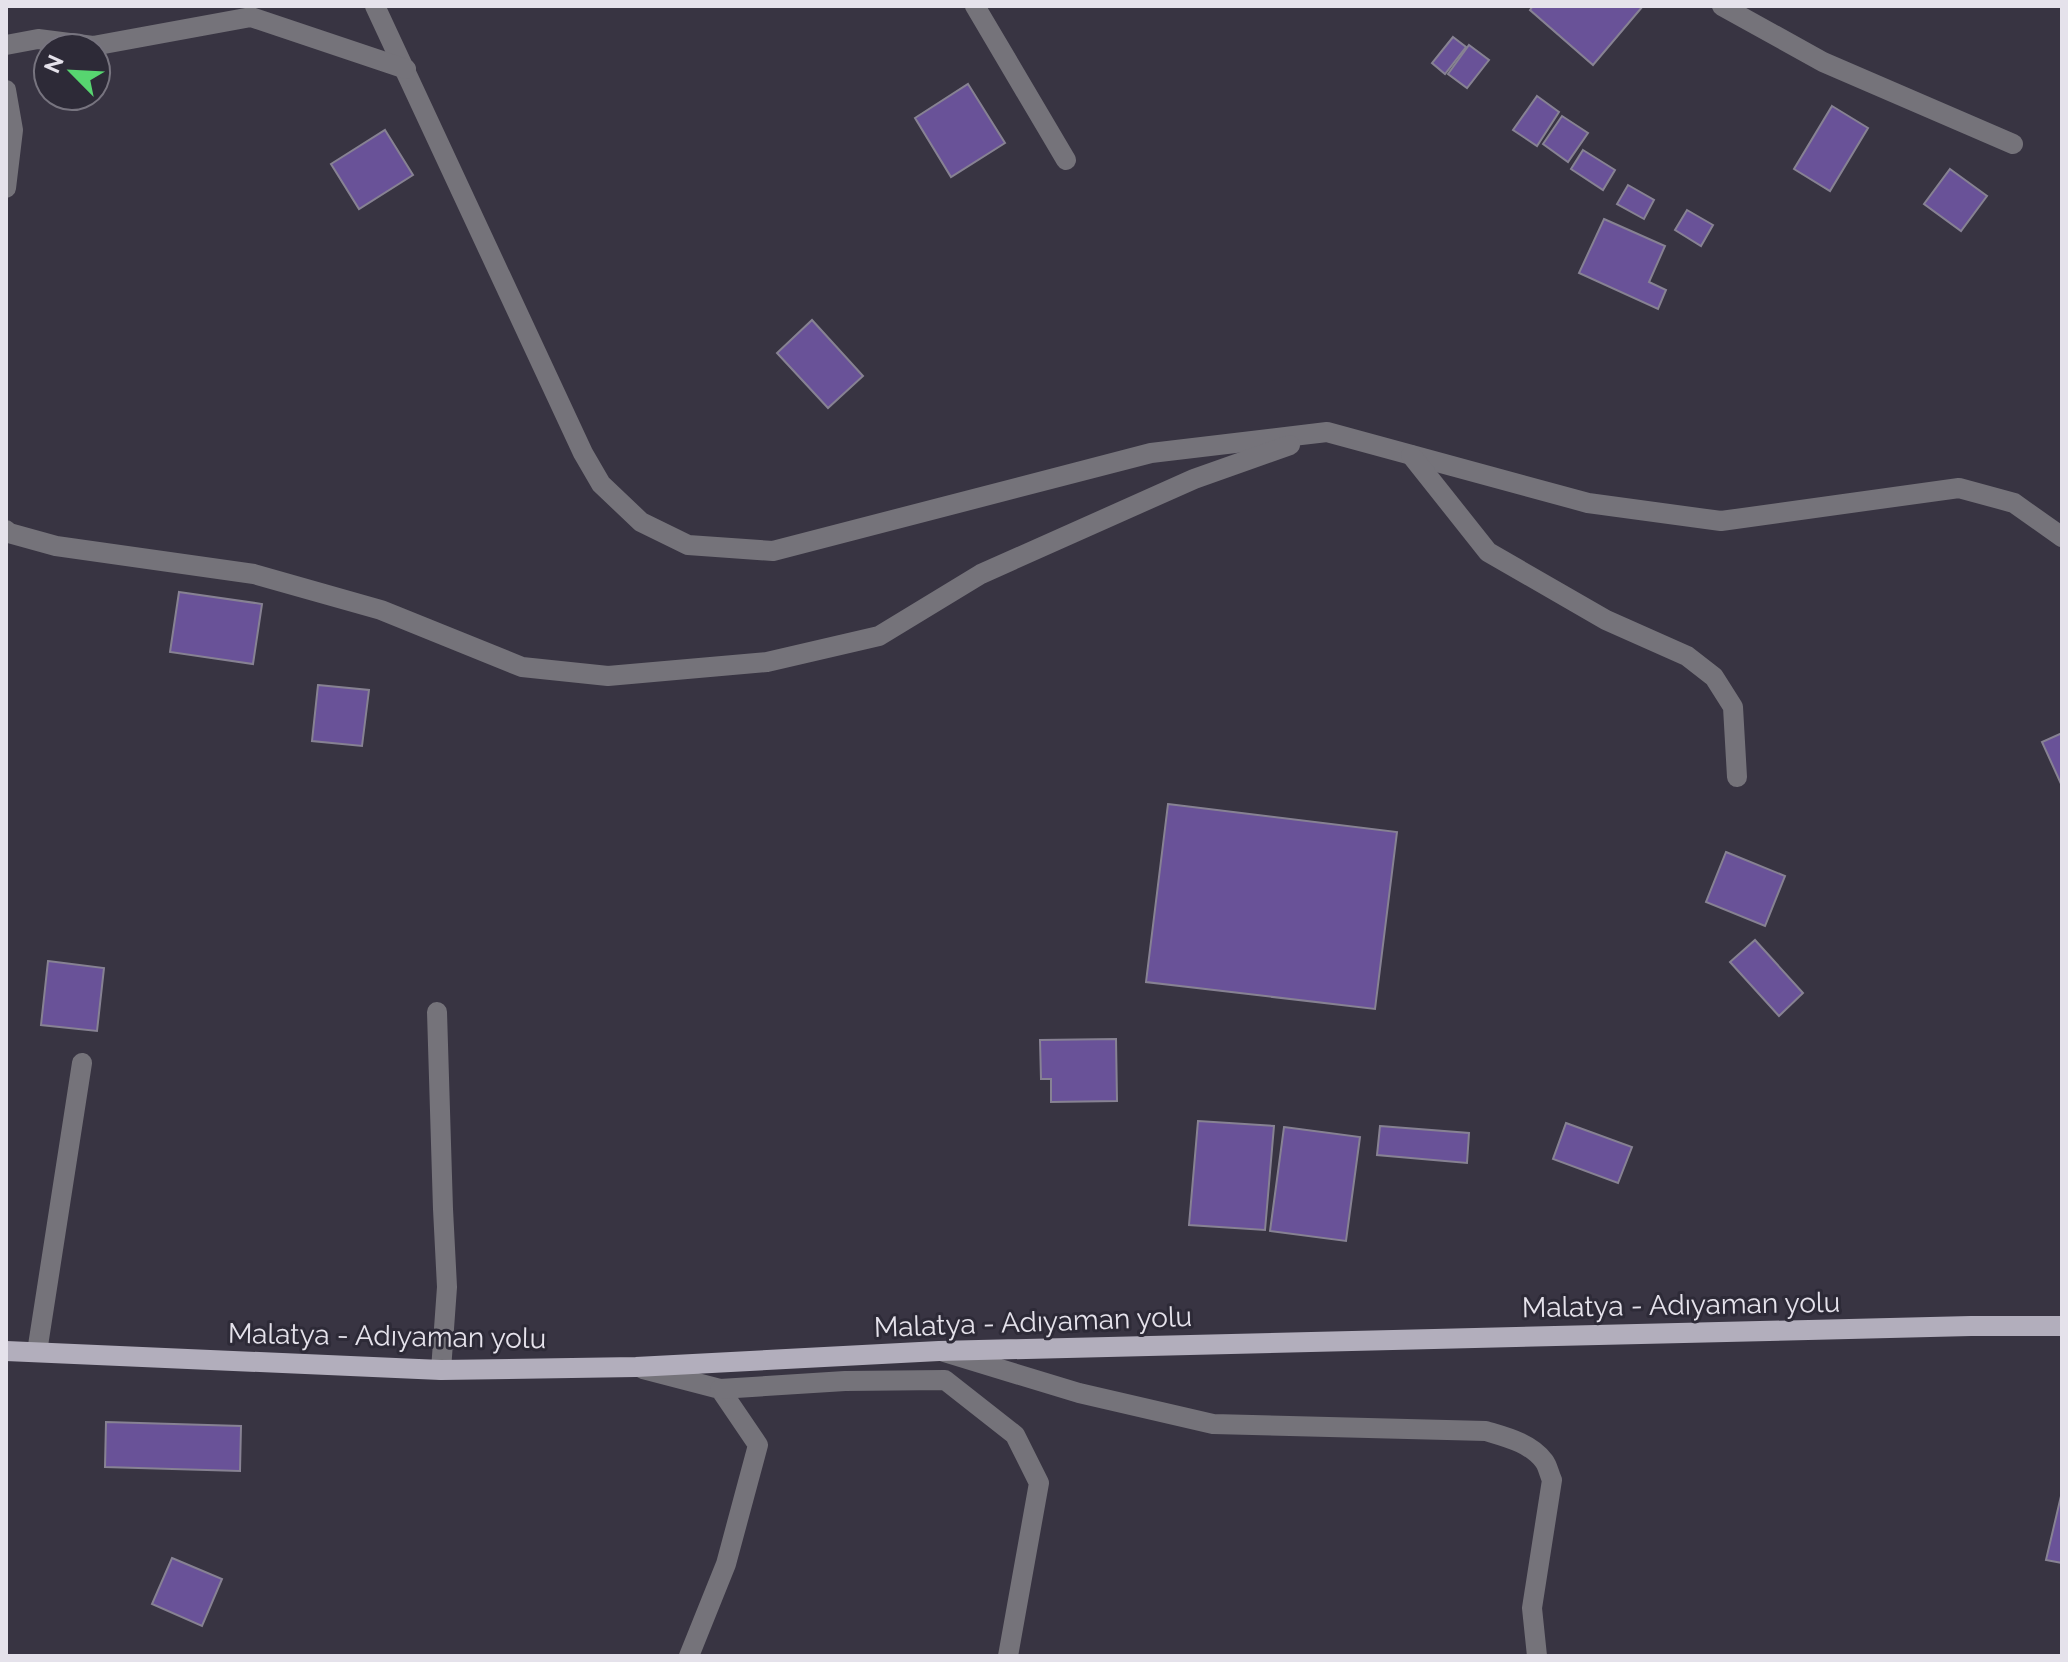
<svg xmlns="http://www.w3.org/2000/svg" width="2068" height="1662" viewBox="0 0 2068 1662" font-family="Raleway,sans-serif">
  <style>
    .building { fill: #695298; stroke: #878293; stroke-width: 2 }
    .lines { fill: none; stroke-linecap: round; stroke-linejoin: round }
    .minor { stroke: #75737a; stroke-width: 20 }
    .major { stroke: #b2aebc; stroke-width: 20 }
    .labels { text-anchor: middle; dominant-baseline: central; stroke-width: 6; stroke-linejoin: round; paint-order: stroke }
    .street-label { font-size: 28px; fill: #e5e2eb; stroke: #2d2a37 }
  </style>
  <rect width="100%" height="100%" fill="#383442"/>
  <!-- building -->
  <g class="building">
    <path d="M1533,6h110l-50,59 -63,-55z"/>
    <path d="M1453,37l13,10 -21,27 -13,-11z"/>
    <path d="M1469,45l20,15 -22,28 -19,-14z"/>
    <path d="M968,84l37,59 -54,34 -36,-59z"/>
    <path d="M1537,96l22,16 -22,34 -24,-16z"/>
    <path d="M1832,106l36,22 -38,63 -36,-22z"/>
    <path d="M1562,116l26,17 -20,29 -25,-18z"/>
    <path d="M385,130l28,45 -54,34 -28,-45z"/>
    <path d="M1583,150l32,20 -12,20 -32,-21z"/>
    <path d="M1950,169l37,27 -26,35 -37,-27z"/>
    <path d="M1628,185l26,15 -10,19 -27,-15z"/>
    <path d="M1687,210l26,15 -12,21 -26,-16z"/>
    <path d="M1604,219l61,27 -16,36 17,8 -8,19 -79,-36z"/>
    <path d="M812,320l51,56 -35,32 -51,-55z"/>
    <path d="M179,592l83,12 -9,60 -83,-12z"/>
    <path d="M318,685l51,5 -7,56 -50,-5z"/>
    <path d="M2062,733v53l-20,-44z"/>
    <path d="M1168,804l229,28 -22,177 -229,-27z"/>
    <path d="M1726,852l59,24 -20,50 -59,-24z"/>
    <path d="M1755,940l48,53 -24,23 -49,-54z"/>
    <path d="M48,961l56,7 -7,63 -56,-6z"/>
    <path d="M1116,1039l1,62 -66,1v-23h-10l-1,-39z"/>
    <path d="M1198,1121l76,5 -9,104 -76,-5z"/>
    <path d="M1566,1123l66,24 -14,36 -65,-24z"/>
    <path d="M1380,1126l89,7 -2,30 -90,-8z"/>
    <path d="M1284,1127l76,10 -14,104 -76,-10z"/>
    <path d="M106,1422l135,4 -1,45 -135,-4z"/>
    <path d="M2061,1496h1v67l-16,-3z"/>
    <path d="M172,1558l50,21 -20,47 -50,-22z"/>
  </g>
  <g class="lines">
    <!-- minor -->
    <g class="minor">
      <path d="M375,6l208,447 18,31 40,38 47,23 85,6 378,-98 176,-21 261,71 133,18 238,-33 55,15 48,34"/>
      <path d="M975,6l91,154"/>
      <path d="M1722,6l101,56 190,82"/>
      <path d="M6,45l32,-6 55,7 158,-29 155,52"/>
      <path d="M6,90l7,40 -7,58"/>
      <path d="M1411,455l77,97 118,68 81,36 27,21 19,30 4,70"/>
      <path d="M6,530l3,3 47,13 198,28 127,36 141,57 86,9 159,-14 112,-26 102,-62 213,-95 96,-34"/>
      <path d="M437,1012l6,197 4,78 -6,83"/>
      <path d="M37,1352l45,-289"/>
      <path d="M944,1352l135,41 134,31 273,7c20,6 45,12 58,30 4,5 5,13 8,19l-20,128 5,48"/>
      <path d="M643,1369l77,20 38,56 -32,119 -37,92"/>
      <path d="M720,1389l125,-8 100,-1 70,55 24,48 -31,173"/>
    </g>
    <!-- major -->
    <path class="major" d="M6,1351l435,19 195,-3 303,-16 1032,-25h91"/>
  </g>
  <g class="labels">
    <!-- street labels -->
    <g class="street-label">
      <text transform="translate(1681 1305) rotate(-1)">Malatya - Adıyaman yolu</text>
      <text transform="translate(1033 1322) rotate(-2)">Malatya - Adıyaman yolu</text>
      <text transform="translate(387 1336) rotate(1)">Malatya - Adıyaman yolu</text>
    </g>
  </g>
  <!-- border -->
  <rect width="2068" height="1662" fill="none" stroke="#e5e2eb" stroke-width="16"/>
  <!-- north arrow -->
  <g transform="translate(72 72) rotate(294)"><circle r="38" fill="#2d2a37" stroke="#77747f" stroke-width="2"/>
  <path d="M0-6L14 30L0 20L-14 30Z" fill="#57d570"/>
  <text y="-12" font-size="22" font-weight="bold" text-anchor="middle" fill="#e5e2eb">N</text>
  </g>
</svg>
